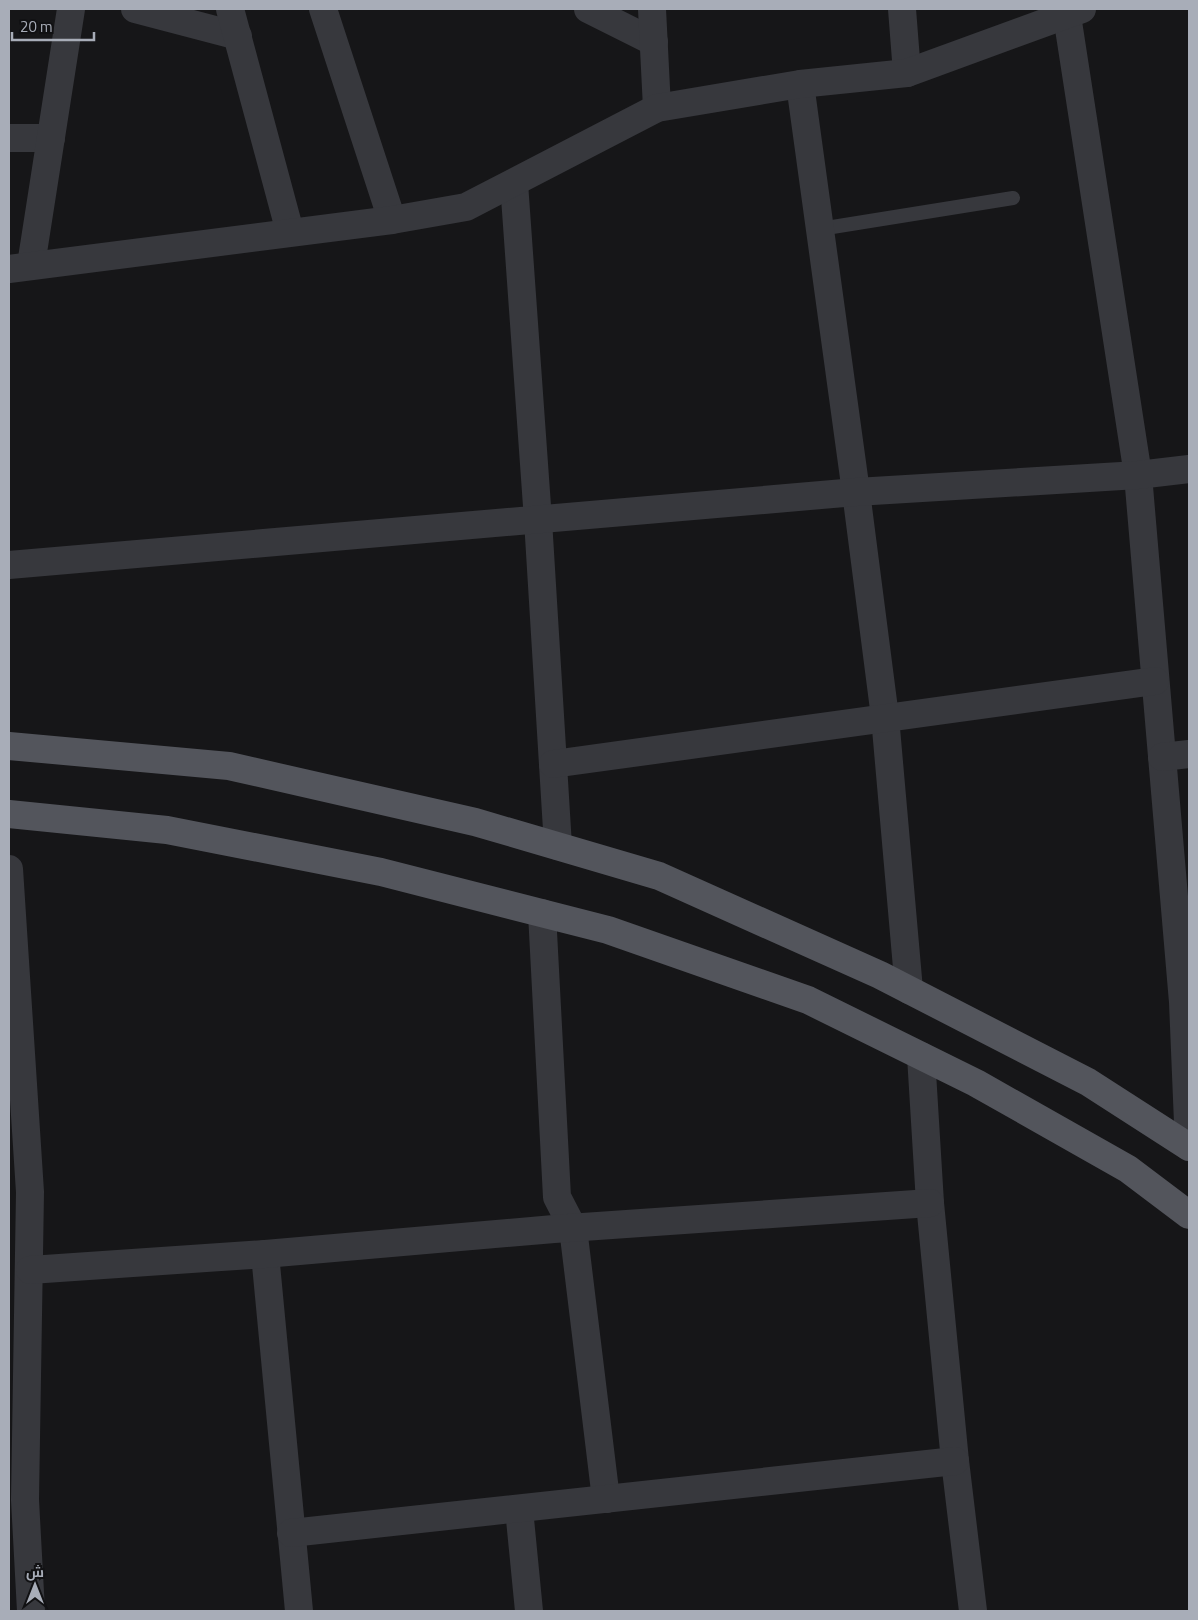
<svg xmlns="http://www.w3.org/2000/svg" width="1198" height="1620" viewBox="0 0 1198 1620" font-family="'Titillium Web',Cairo,sans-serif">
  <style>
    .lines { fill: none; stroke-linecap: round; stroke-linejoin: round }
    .service { stroke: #37383d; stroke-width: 14 }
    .minor { stroke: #37383d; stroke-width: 28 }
    .primary { stroke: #53555c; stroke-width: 28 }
  </style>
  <rect width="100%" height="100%" fill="#161618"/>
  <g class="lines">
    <!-- service -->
    <path class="service" d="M820,229l193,-31"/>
    <!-- minor -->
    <g class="minor">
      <path d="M135,9l103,27"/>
      <path d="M230,9l60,223"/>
      <path d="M323,9l69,211"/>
      <path d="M588,9l66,33"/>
      <path d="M652,9l5,99"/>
      <path d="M902,9l5,64"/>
      <path d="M1066,9l72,466 45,527 6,145"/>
      <path d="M800,84l56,408 29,225 24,273"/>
      <path d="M9,138h42"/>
      <path d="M514,183l24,337 20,326"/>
      <path d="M31,265l40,-256"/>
      <path d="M9,269l383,-49 74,-13 191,-99 143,-24 107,-11 175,-64"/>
      <path d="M9,565l847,-73 282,-17 51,-6"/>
      <path d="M1162,757l27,-3"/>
      <path d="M553,764l602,-83"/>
      <path d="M9,869l21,323 -5,308 6,111"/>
      <path d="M542,913l15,284 16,31 33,271"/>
      <path d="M921,1056l9,147 25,258 18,150"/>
      <path d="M265,1254l34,357"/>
      <path d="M30,1270l235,-16 289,-25 376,-26"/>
      <path d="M519,1509l10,102"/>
      <path d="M291,1533l664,-72"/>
    </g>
    <!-- primary -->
    <g class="primary">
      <path d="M9,746l220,20 246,56 184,54 221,99 208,107 101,65"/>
      <path d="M9,814l158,16 214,42 227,58 200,70 168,83 152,86 61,46"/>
    </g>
  </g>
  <!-- border -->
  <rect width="1198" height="1620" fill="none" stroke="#a8adb8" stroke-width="20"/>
  <!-- north arrow -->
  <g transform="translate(35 1585)" stroke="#111113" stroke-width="4" paint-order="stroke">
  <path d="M0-4L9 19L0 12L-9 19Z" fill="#a8adb8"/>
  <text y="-8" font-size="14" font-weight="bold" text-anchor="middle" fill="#a8adb8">ش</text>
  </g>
  <!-- scale -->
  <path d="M12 32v8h82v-8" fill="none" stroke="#a8adb8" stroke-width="2.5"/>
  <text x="20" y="32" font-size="15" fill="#a8adb8" stroke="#111113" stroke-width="4" paint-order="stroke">20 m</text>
</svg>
